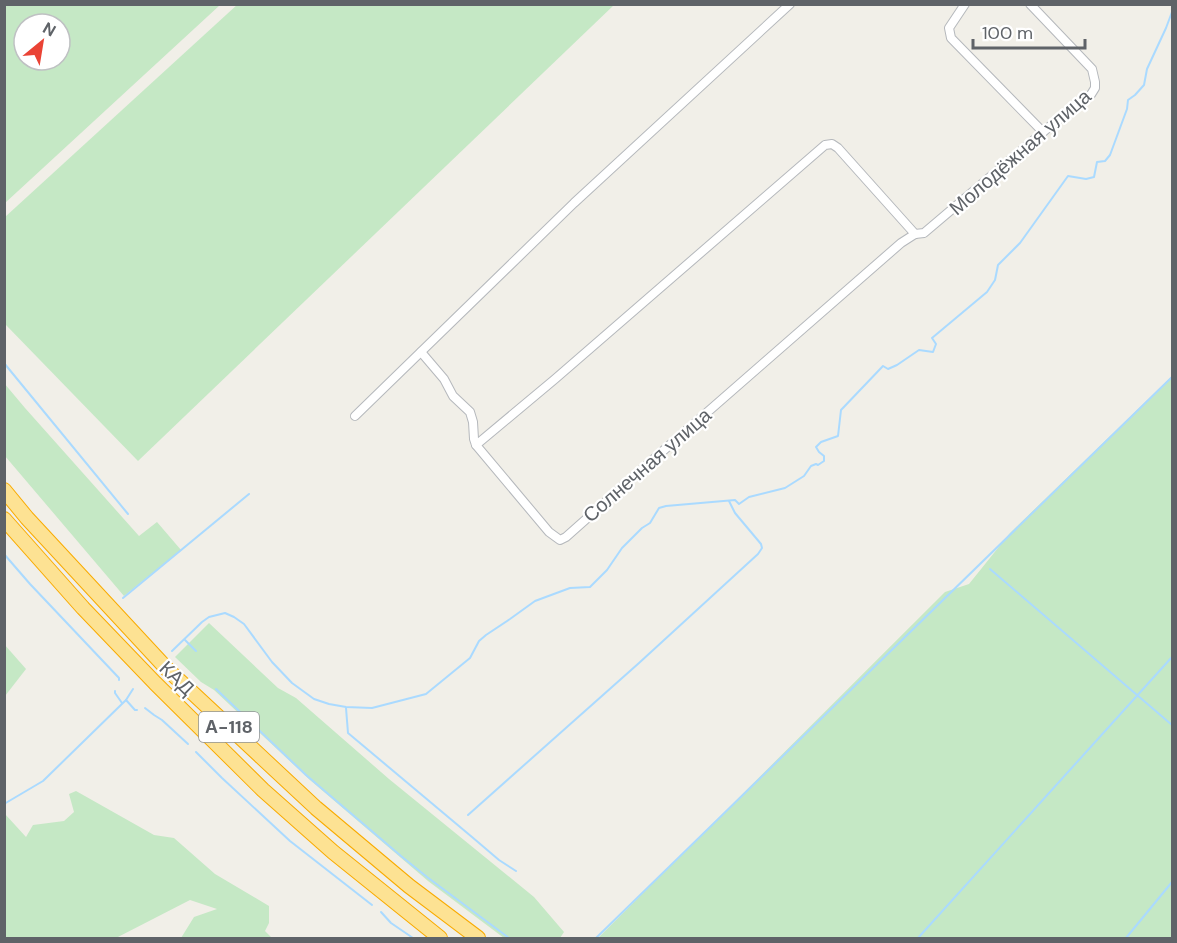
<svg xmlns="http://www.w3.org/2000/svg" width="1177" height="943" viewBox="0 0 1177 943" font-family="'DM Sans',sans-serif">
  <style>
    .green { fill: #c5e8c5; fill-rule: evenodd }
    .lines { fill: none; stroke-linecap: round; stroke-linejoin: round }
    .stream { stroke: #aadaff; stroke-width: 2 }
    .minor-casing { stroke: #b5b8bc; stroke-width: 10 }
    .motorway-casing { stroke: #f9ab00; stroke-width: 16 }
    .minor { stroke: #fff; stroke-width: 8 }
    .motorway { stroke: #fde293; stroke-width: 14 }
    .labels { text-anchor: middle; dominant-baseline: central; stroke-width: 4.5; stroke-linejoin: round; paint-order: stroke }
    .shield { fill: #fff; stroke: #8f9295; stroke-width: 1.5 }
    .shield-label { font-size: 18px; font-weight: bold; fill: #5f6368 }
    .street-label { font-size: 20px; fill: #5f6368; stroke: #fff }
  </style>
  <rect width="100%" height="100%" fill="#f1efe8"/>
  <!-- green -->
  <g class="green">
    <path d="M5,4h215v1l-215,198zM24,24h36v36h-36z"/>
    <path d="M238,4l376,1 -476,456 -133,-137v-107z"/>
    <path d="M1172,376v562h-574l347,-346 24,-8 41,-51z"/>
    <path d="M4,383l21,25 114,128 18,-14 24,28 -57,46 -119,-140z"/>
    <path d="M209,623l69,65 18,10 93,81 145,118 30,35 -4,6h-56l-76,-57 -118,-101 -96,-90 -13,-8 -26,-25z"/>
    <path d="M4,644l22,25 -21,27h-1z"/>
    <path d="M76,791l78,44 20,3 41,36 54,32v17l-4,8 7,7h-91l13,-21 23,-8 -27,-9 -74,38h-111v-124l21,23 7,-12 31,-4 10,-9 -5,-18z"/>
  </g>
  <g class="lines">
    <!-- stream -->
    <g class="stream">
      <path d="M4,363l124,151"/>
      <path d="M4,554l26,30 89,94v2"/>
      <path d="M990,569l182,156"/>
      <path d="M123,598l126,-104"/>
      <path d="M185,640l11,11"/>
      <path d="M172,651l30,-29 7,-5 16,-4 9,4 10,7 28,38 20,21 22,16 15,5 17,3 26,1 54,-14 44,-36 9,-17 7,-6 24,-16 25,-18 35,-13 20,-1 17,-17 15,-22 20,-20 8,-5 9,-15 7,-2 69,-6 4,4 10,-7 36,-9 19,-12 7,-10 5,-2 2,1 6,-4v-5l-5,-4 -3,-5 5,-5 17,-6 3,-26 42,-44 5,3 9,-4 22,-15 14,2 3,-8 -4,-6 55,-46 8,-12 3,-15 22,-22 48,-67 18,3 8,-2 3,-15 8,-1 5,-6 17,-46 1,-9 7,-5 9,-10 3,-16 19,-41 6,-16"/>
      <path d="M216,689l90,86 95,81 26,21 82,61"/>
      <path d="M115,691v2l7,10"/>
      <path d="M126,700l9,10h2"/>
      <path d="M145,708l9,7 8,5 26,24"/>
      <path d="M346,708l2,25 124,104 27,23 17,11"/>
      <path d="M196,752l26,26 68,63 82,64"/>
      <path d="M4,804l39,-23 83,-81 7,-11"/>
      <path d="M468,815l171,-152 119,-109 4,-6 -1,-4 -26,-31 -6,-12"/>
      <path d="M381,912l10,11 22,15"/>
      <path d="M596,938l576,-561"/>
      <path d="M918,938l254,-281"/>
      <path d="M1126,938l46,-56"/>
    </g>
    <!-- minor casing -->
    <g class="minor-casing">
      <g id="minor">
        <path d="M965,4l-16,24 2,10 92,94"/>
        <path d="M915,234l9,-1 131,-111 35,-26 5,-8v-6l-3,-13 -62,-65"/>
        <path d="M421,352l23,27 9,17 17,16 3,10 1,17 2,6 73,87 11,8 6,-3 90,-80 245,-214 14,-9"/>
        <path d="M355,416l219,-213 216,-199"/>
        <path d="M476,445l79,-66 270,-234 7,-1 6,4 77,86"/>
      </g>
    </g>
    <!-- motorway casing -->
    <g class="motorway-casing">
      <g id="motorway">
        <path d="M4,490l23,28 141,152 148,138 93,78 69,52"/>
        <path d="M4,519l79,89 72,75 108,107 70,62 107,86"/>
      </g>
    </g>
    <!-- minor -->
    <use href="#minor" class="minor"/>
    <!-- motorway -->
    <use href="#motorway" class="motorway"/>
  </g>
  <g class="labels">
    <!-- shield labels -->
    <rect class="shield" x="199" y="712" width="60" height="30" rx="4.5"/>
    <g class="shield-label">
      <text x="229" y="727">А-118</text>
    </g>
    <!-- street labels -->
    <g class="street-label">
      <text transform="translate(1020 152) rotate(-41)">Молодёжная улица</text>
      <text transform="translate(647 465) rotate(-41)">Солнечная улица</text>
      <text transform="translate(177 678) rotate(44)">КАД</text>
    </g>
  </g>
  <!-- border -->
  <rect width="1177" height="943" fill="none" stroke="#5f6368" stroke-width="12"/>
  <!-- north arrow -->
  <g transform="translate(42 42) rotate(30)"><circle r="28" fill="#ffffff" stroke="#bfc1c3" stroke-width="1.5"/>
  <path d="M0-4.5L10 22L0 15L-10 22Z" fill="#ea4335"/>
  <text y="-9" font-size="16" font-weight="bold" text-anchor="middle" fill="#5f6368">N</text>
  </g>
  <!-- scale -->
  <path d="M973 39v9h112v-9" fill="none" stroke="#5f6368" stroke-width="3"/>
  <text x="982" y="39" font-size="18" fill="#5f6368" stroke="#ffffff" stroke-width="4.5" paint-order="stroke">100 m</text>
</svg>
